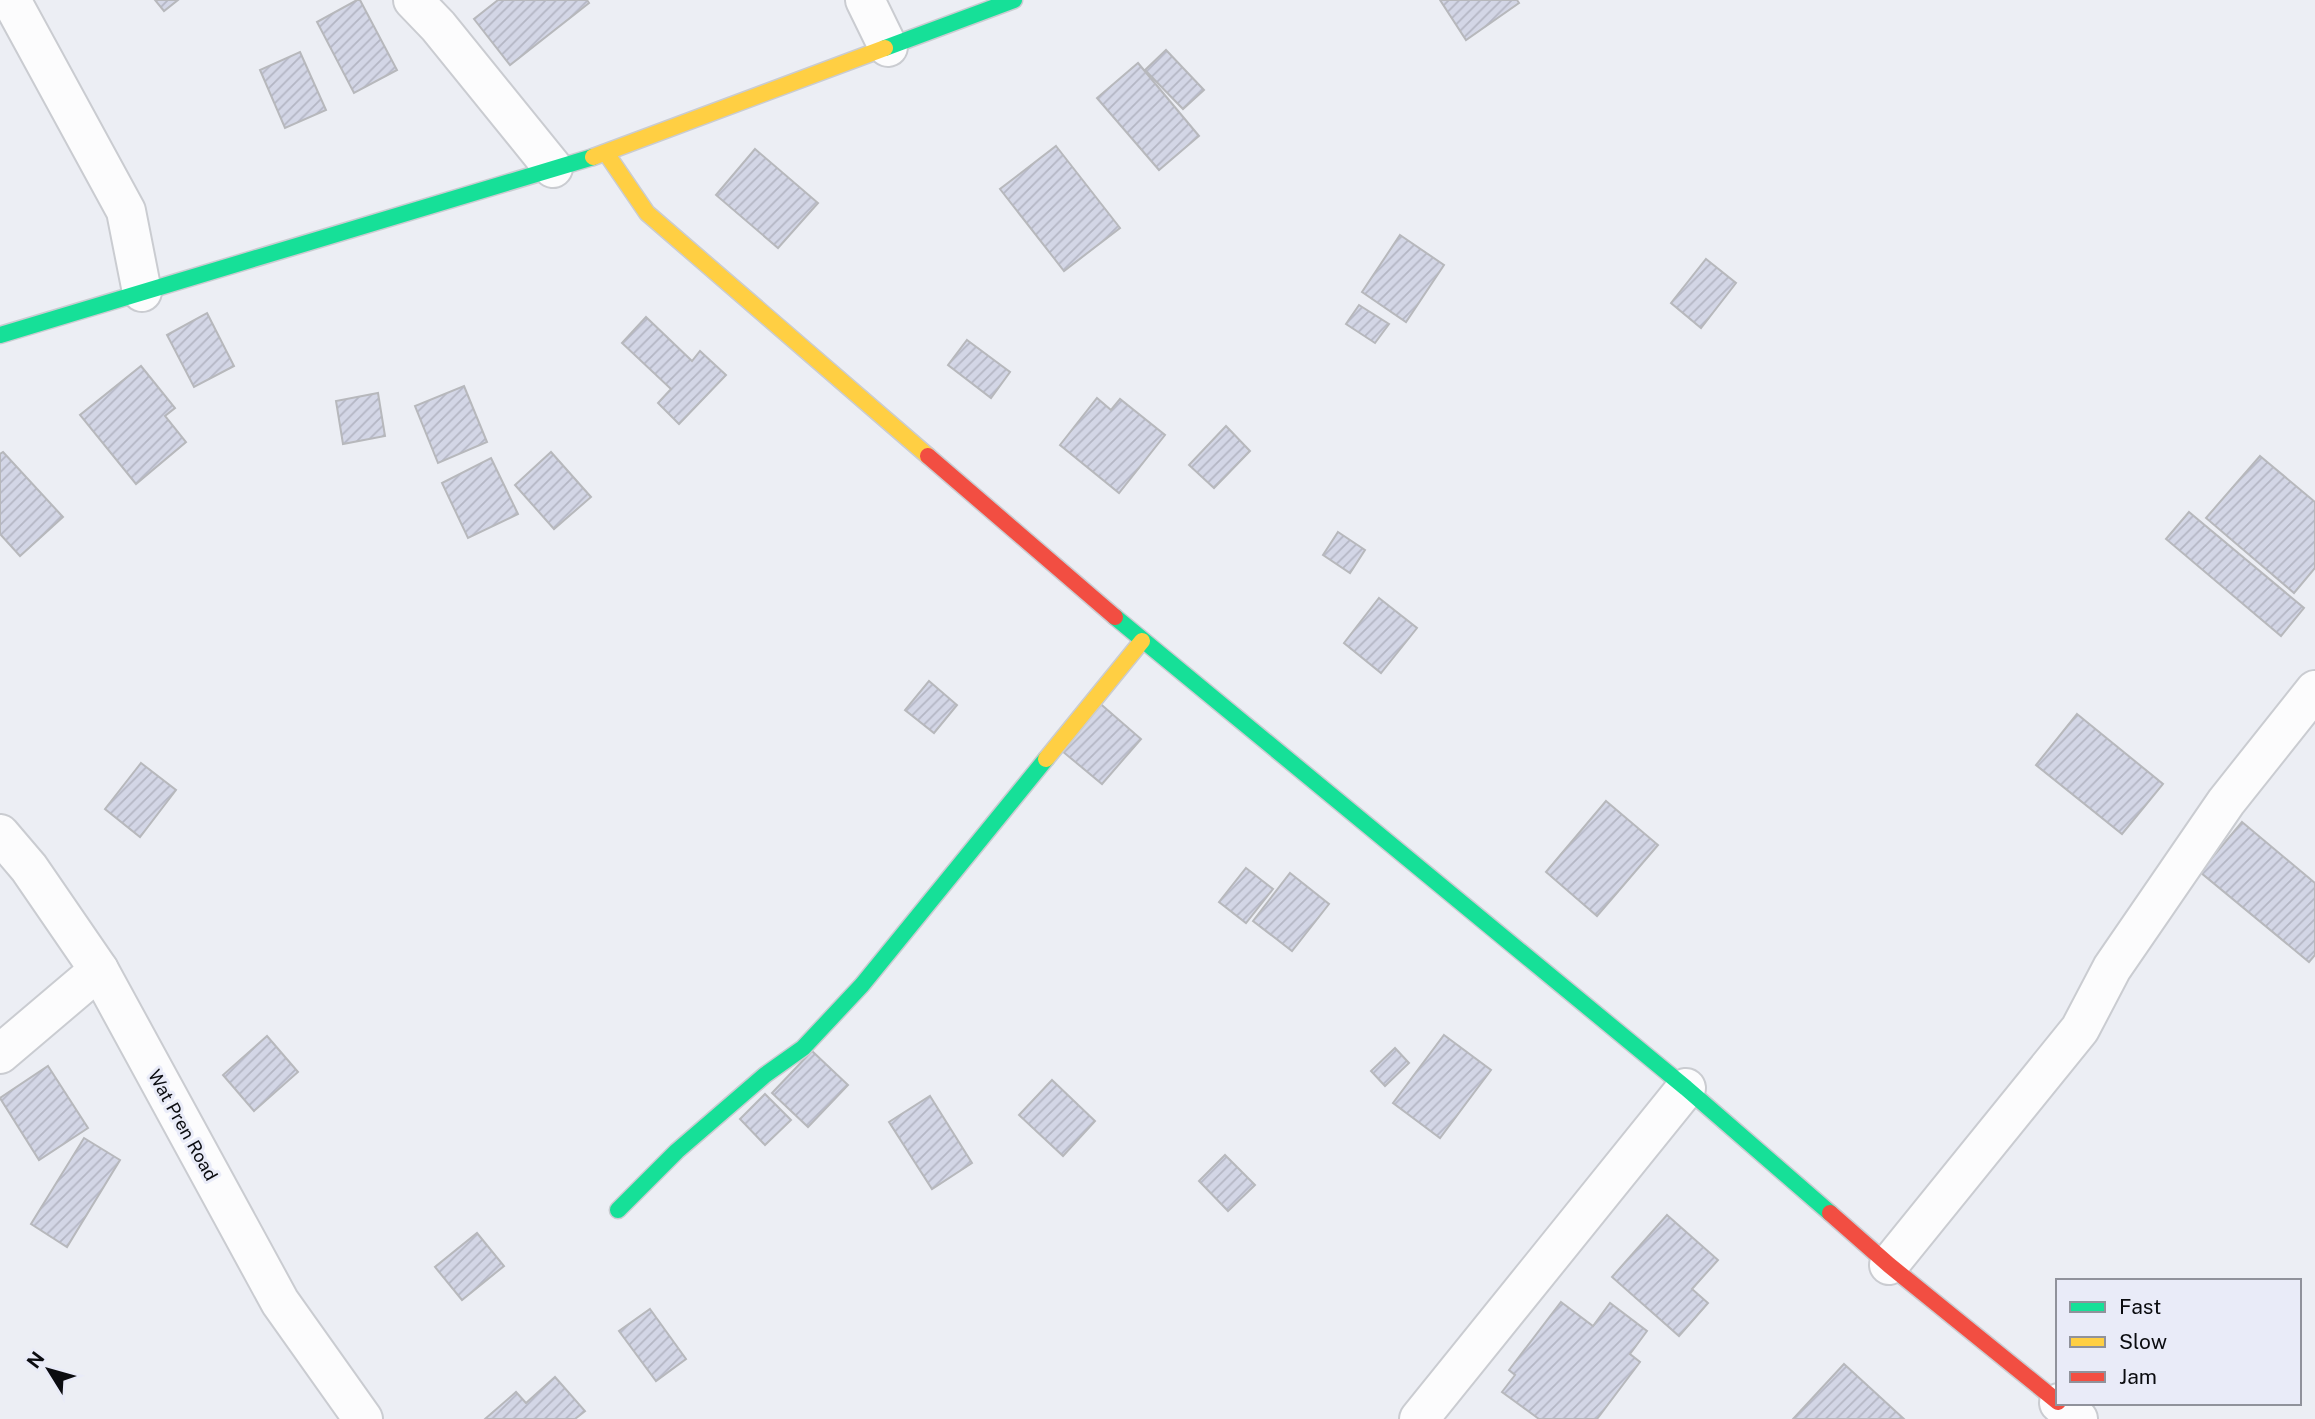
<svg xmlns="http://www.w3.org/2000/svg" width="2315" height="1419" viewBox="0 0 2315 1419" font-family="'Public Sans',sans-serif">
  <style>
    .building { fill: url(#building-hatch); stroke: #b7b8bc; stroke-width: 2 }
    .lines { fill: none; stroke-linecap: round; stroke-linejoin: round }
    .street-casing { stroke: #caccd1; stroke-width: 42 }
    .fast-casing { stroke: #caccd1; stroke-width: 19 }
    .slow-casing { stroke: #caccd1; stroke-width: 19 }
    .jam-casing { stroke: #caccd1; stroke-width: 19 }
    .street { stroke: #fcfcfd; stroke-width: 38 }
    .fast { stroke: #16e098; stroke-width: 16 }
    .slow { stroke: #ffcf43; stroke-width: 16 }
    .jam { stroke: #f24e42; stroke-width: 16 }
    .labels { text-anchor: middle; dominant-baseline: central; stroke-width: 6; stroke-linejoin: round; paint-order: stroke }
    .street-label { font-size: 18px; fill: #0b0c10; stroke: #e9ebf8 }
  </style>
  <defs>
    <pattern id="building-hatch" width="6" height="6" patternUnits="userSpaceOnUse" patternTransform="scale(1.75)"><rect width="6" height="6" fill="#d3d6e6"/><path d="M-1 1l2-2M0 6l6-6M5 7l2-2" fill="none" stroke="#b4b6c4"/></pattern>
  </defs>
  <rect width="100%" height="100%" fill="#eceef4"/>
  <!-- building -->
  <g class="building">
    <path d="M155,0h23l-14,11z"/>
    <path d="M357,0h3l37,70 -43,23 -37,-71z"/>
    <path d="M498,0h89l2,3 -79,62 -36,-46z"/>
    <path d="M1440,0h77l2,3 -53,37z"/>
    <path d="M1166,50l38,40 -21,19 -38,-39z"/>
    <path d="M300,52l26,58 -41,18 -25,-58z"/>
    <path d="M1138,63l61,73 -40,34 -62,-72z"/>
    <path d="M1056,146l64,82 -56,43 -64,-82z"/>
    <path d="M755,149l63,54 -40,45 -62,-53z"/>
    <path d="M1400,235l44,30 -38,57 -44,-30z"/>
    <path d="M1706,259l30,24 -35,45 -30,-25z"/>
    <path d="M1359,305l30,19 -14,19 -29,-19z"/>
    <path d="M207,313l27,53 -40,21 -27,-52z"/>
    <path d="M646,317l46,44 8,-10 26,24 -47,49 -21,-21 13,-14 -49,-46z"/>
    <path d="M967,340l43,32 -19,26 -43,-33z"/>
    <path d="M141,366l34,42 -10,8 21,26 -50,42 -56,-69z"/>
    <path d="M464,386l23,56 -49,21 -23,-57z"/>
    <path d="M378,393l7,43 -42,8 -7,-43z"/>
    <path d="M1097,398l14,12 9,-11 45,36 -46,58 -59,-48z"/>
    <path d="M1226,426l24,25 -36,37 -25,-23z"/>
    <path d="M3,452l60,65 -43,39 -20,-22v-80z"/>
    <path d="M551,452l40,45 -37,32 -39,-44z"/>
    <path d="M2260,456l55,46v66l-21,25 -88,-75z"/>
    <path d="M491,458l27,56 -50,24 -26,-55z"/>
    <path d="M2189,512l115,96 -23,28 -115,-97z"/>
    <path d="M1338,532l27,18 -15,23 -27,-18z"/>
    <path d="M1379,598l38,30 -36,45 -37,-30z"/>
    <path d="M929,681l28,24 -23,28 -29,-23z"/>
    <path d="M1096,700l45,39 -39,45 -46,-38z"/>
    <path d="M2077,714l86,70 -41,50 -86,-69z"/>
    <path d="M141,763l35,27 -36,47 -35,-28z"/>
    <path d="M1606,801l52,44 -61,71 -51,-44z"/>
    <path d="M2242,822l73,61v72l-6,7 -109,-90z"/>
    <path d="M1246,868l27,21 -27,34 -27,-21z"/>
    <path d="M1290,873l39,31 -37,47 -39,-30z"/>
    <path d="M1444,1035l47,35 -51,68 -47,-35z"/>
    <path d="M267,1036l31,36 -44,39 -31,-36z"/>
    <path d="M1395,1048l14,15 -24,23 -14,-15z"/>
    <path d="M812,1051l36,34 -40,42 -36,-34z"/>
    <path d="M48,1066l40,62 -49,32 -39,-62z"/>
    <path d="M1052,1080l43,41 -32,35 -44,-41z"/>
    <path d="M765,1094l26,26 -26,25 -25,-26z"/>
    <path d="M930,1096l42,67 -40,26 -43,-67z"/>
    <path d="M84,1138l36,22 -53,87 -36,-23z"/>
    <path d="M1225,1155l30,30 -27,26 -29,-30z"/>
    <path d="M1667,1215l51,45 -26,29 16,14 -29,33 -67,-59z"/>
    <path d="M477,1233l27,33 -42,34 -27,-33z"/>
    <path d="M1561,1302l32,24 17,-23 37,28 -17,23 10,8 -43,57h-58l-37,-27 13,-17 -6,-5z"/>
    <path d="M650,1309l36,50 -30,22 -37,-50z"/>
    <path d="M1844,1364l60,55h-111z"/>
    <path d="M555,1377l30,34 -10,8h-90l31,-27 10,11z"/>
  </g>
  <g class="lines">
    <!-- street casing -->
    <g class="street-casing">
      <g id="street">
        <path d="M11,0l115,211 16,81"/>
        <path d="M413,0l25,26 115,142"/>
        <path d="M865,0l23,47"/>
        <path d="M0,834l29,34 70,102 181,332 83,117"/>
        <path d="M0,1054l99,-84"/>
        <path d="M1889,1265l191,-236 32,-61 114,-166 89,-112"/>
        <path d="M2059,1403l19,16"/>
        <path d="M1419,1419l267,-331"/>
      </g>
    </g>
    <!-- fast casing -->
    <g class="fast-casing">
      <g id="fast">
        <path d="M885,48l129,-48"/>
        <path d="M0,335l593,-178"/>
        <path d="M1115,617l571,471 144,125"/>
        <path d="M618,1210l59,-59 88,-76 38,-27 59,-63 184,-226"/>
      </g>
    </g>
    <!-- slow casing -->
    <g class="slow-casing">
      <g id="slow">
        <path d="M606,153l41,60 281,243"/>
        <path d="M593,157l292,-109"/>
        <path d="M1046,759l96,-118"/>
      </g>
    </g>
    <!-- jam casing -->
    <g class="jam-casing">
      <g id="jam">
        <path d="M928,456l187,161"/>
        <path d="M1830,1213l59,52 169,137"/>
      </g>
    </g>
    <!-- street -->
    <use href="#street" class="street"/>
    <!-- fast -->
    <use href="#fast" class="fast"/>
    <!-- slow -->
    <use href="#slow" class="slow"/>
    <!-- jam -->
    <use href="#jam" class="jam"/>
  </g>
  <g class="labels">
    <!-- street labels -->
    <g class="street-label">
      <text transform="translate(183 1125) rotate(61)">Wat Pren Road</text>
    </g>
  </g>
  <!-- legend -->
  <rect x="2056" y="1279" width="245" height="126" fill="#e9ebf8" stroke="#90929b" stroke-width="2"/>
  <rect x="2070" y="1302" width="35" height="10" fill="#16e098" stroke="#90929b" stroke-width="2"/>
  <text x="2119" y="1314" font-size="21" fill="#0b0c10">Fast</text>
  <rect x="2070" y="1337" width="35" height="10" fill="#ffcf43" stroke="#90929b" stroke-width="2"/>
  <text x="2119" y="1349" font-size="21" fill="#0b0c10">Slow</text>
  <rect x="2070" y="1372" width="35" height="10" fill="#f24e42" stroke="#90929b" stroke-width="2"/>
  <text x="2119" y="1384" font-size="21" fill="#0b0c10">Jam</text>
  <!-- north arrow -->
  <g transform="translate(49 1370) rotate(307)" stroke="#e9ebf8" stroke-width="5" paint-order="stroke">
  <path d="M0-5L12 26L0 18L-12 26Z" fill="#0b0c10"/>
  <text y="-10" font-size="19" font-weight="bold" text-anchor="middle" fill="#0b0c10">N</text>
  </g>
</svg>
